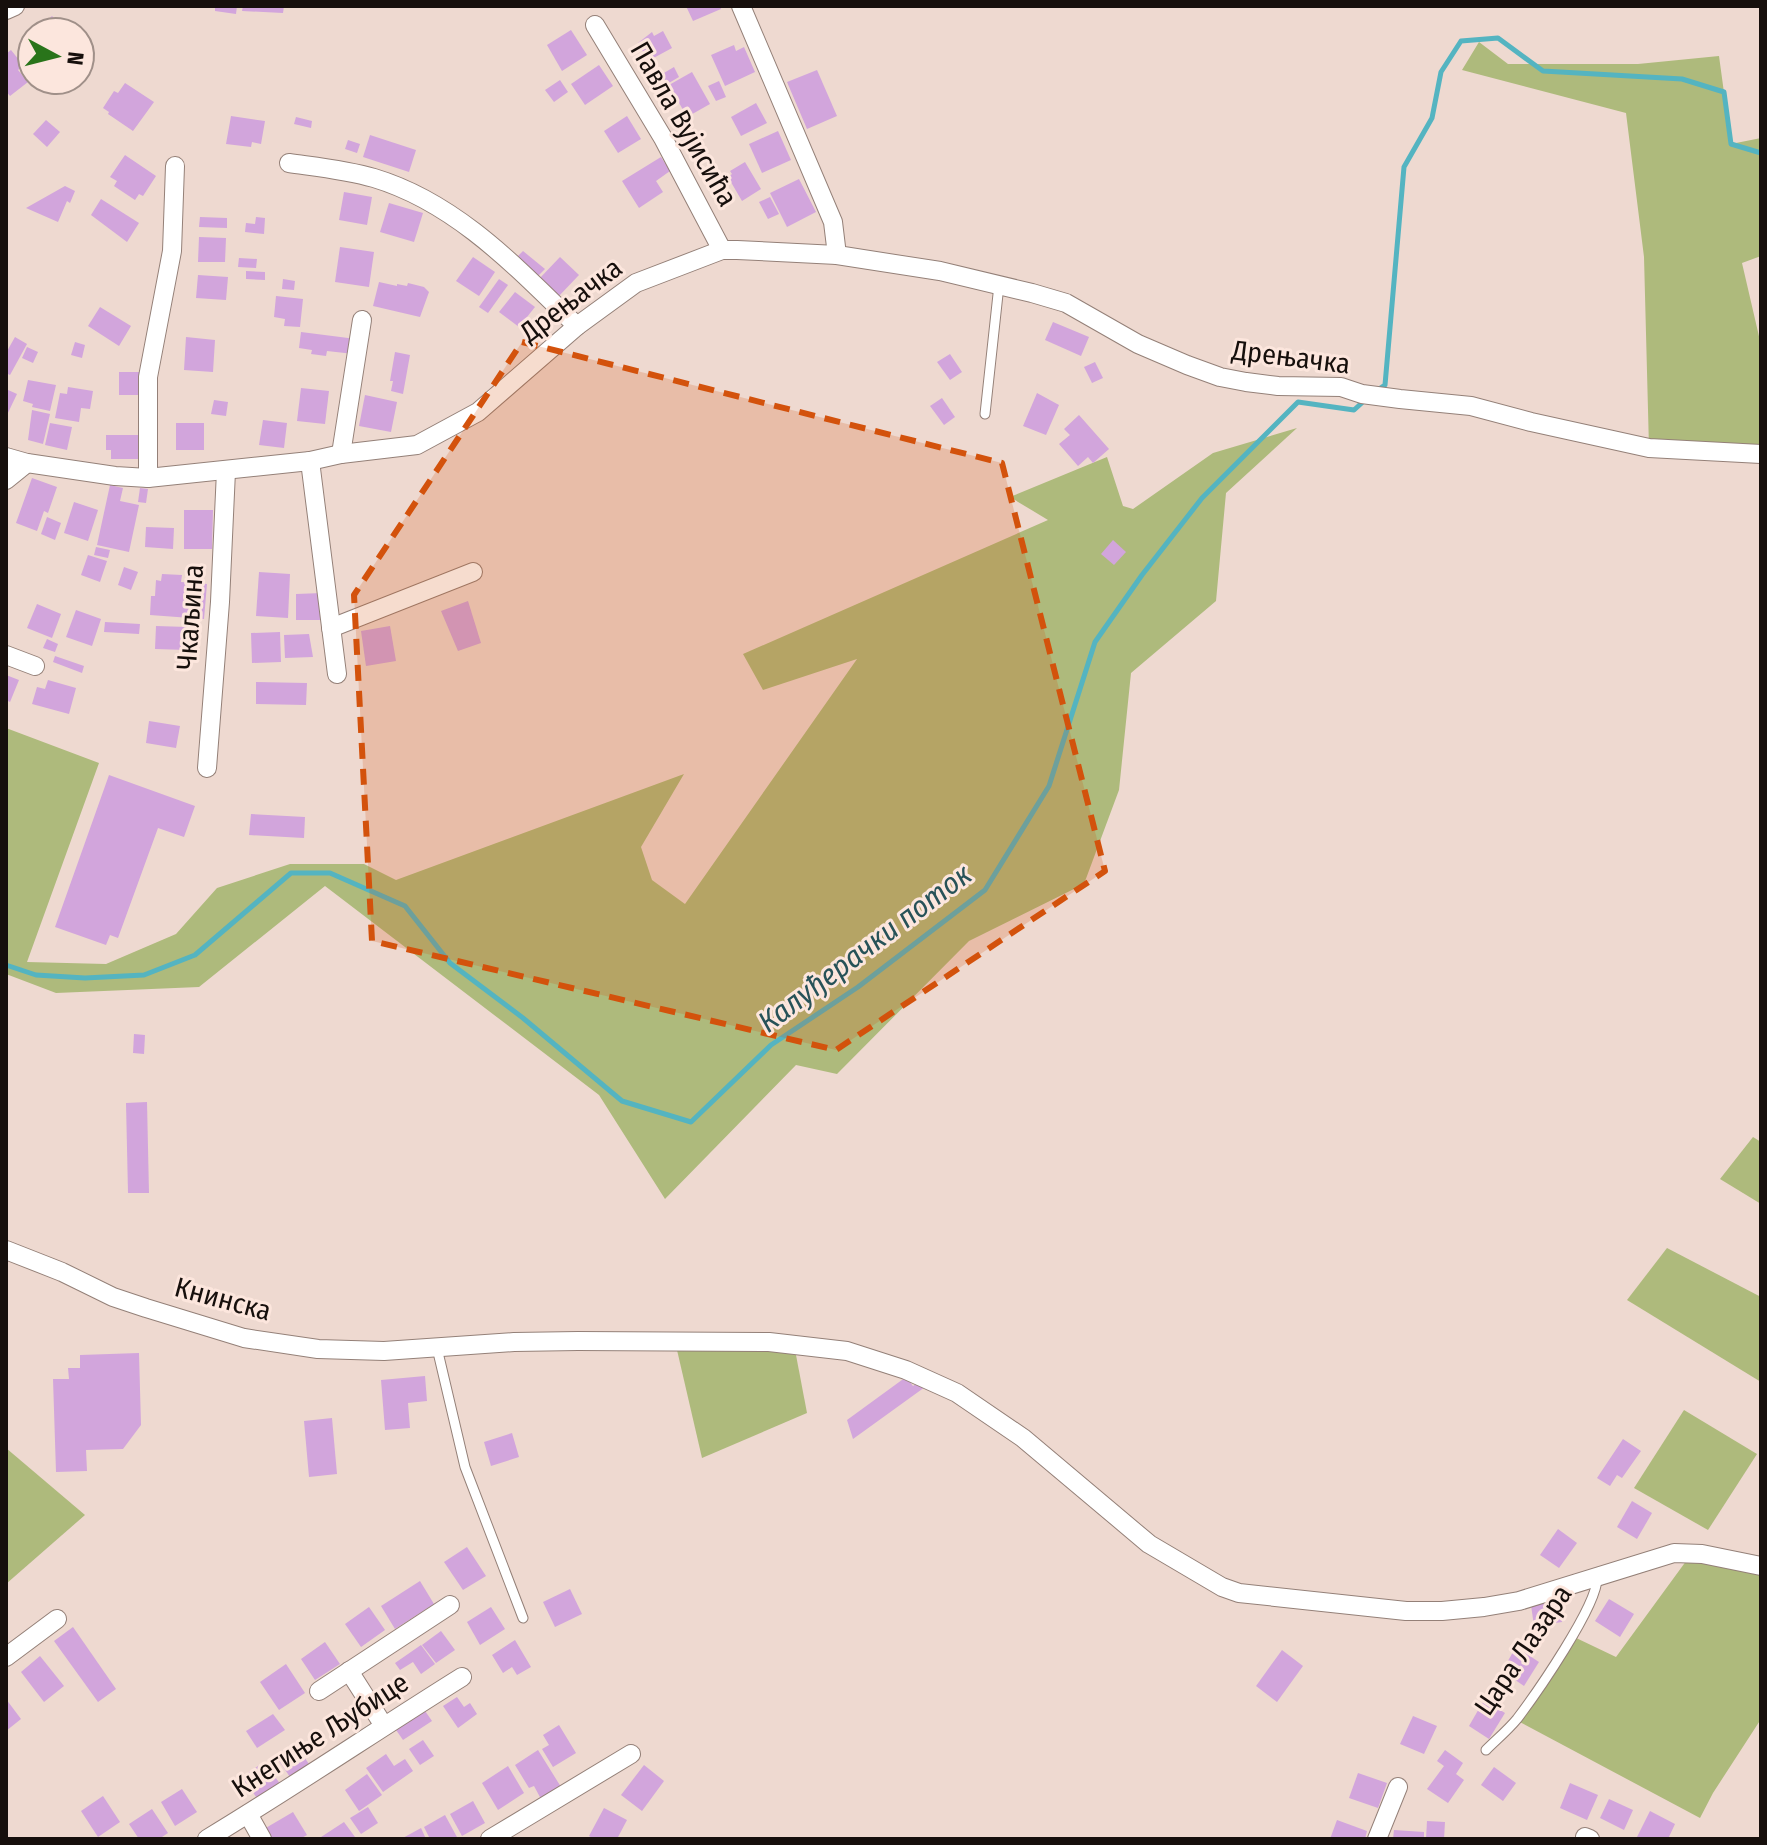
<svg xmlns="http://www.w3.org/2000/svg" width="1767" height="1845" viewBox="0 0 1767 1845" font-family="'Fira Sans Condensed',sans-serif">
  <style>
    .green { fill: #aeba7c }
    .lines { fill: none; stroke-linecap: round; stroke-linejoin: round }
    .stream { stroke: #54b4c1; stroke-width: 5 }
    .building { fill: #d2a5dc }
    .lane-casing { stroke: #948078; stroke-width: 11 }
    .street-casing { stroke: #948078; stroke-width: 20 }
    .lane { stroke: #fff; stroke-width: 9 }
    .street { stroke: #fff; stroke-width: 18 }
    .marked { fill: #d3520c; fill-opacity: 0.2; stroke: #d3520c; stroke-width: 6; stroke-dasharray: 16 10; stroke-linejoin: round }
    .labels { text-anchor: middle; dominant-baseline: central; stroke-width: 6; stroke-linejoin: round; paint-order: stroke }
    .street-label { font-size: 28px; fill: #160f0c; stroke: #fce6dd }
    .water-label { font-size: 30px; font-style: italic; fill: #275258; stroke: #fce6dd }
  </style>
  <rect width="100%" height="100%" fill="#eed9d0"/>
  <!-- green -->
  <g class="green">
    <path d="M1479,42l29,22h130l81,-8 12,88 30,-6v118l-19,7 19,82v109l-112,-6 -5,-191 -18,-144 -164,-43z"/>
    <path d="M1297,428l-71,65 -10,108 -85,72 -12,117 -35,94 -115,57 -132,133 -41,-9 -131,134 -66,-104 -274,-209 -126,101 -143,6 -50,-19v-246l93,35 -72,199 79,2 70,-30 41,-46 73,-24h74l32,16 288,-106 -43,73 11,33 33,24 172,-245 -94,31 -20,-36 305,-134 -38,-23 97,-40 16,49 10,3 80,-56z"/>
    <path d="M1753,1137l8,5v62l-41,-25z"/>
    <path d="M1667,1248l94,49v85l-134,-82z"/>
    <path d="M765,1349l31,6 11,58 -105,45 -25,-108z"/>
    <path d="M1684,1410l73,44 -49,76 -74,-42z"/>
    <path d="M6,1448l79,67 -79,69z"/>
    <path d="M1692,1553l69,13v153l-48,74 -13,25 -184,-98 56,-84 44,21z"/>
  </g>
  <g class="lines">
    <!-- stream -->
    <g class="stream">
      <path d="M1376,391l9,-6 19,-218 28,-49 9,-46 20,-31 37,-3 45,33 139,8 42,13 7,52 30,9"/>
      <path d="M6,965l30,10 49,3 59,-3 51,-20 96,-82h39l75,33 45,57 73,55 99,83 69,21 80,-77 87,-58 127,-97 64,-104 46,-144 47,-67 60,-77 96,-96 56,8 11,-10"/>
    </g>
  </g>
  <!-- building -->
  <g class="building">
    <path d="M215,6h22l-1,8 -21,-3z"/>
    <path d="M243,6h41l-1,7 -41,-2z"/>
    <path d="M686,6h34l1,3 -28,12z"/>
    <path d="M52,16l15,16h-32z"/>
    <path d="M571,30l16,25 -25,16 -15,-26z"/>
    <path d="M663,31l9,17 -24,13 -10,-18 14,-11 2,4z"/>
    <path d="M734,45l2,6 8,-4 11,25 -30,14 -14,-31z"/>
    <path d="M11,50l12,15 -5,5 10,12 -18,14 -4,-5v-37z"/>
    <path d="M599,65l14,21 -28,19 -14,-21z"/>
    <path d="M674,67l5,10 -22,13 -5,-10z"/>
    <path d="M817,70l20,46 -30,13 -20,-47z"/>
    <path d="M692,72l18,32 -23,13 -18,-32z"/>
    <path d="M560,80l8,12 -14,10 -9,-12z"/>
    <path d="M719,81l7,16 -10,4 -8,-15z"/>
    <path d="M125,83l29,19 -21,29 -25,-17 1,-2 -6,-4 11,-17 4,2z"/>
    <path d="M756,103l11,20 -26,13 -10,-19z"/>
    <path d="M231,116l34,5 -4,23 -9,-2 -1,5 -25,-3z"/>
    <path d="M627,116l14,23 -23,14 -14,-22z"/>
    <path d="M296,117l16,4 -1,7 -17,-4z"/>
    <path d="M46,120l14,12 -13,15 -14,-13z"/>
    <path d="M778,131l13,29 -29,13 -13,-29z"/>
    <path d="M370,135l46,15 -7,22 -46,-15z"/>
    <path d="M348,140l12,4 -3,9 -12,-4z"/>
    <path d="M125,155l31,21 -13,20 -4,-2 -4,6 -21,-14 3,-5 -7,-4z"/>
    <path d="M661,157l9,14 -14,10 7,11 -24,16 -17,-27z"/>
    <path d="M745,162l16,27 -19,12 -14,-24 4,-3 -2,-3z"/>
    <path d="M799,179l17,33 -29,15 -17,-34z"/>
    <path d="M65,186l10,5 -5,12 -3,-2 -9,21 -32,-14z"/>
    <path d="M344,192l28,5 -5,28 -28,-5z"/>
    <path d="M770,197l9,17 -11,5 -9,-17z"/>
    <path d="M101,199l38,24 -12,19 -36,-27z"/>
    <path d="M389,203l34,10 -9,29 -34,-10z"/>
    <path d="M200,217l27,1v10l-28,-1z"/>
    <path d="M256,217l9,1 -1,16 -19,-2 1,-9 9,1z"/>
    <path d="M199,237l27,1 -1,24h-27z"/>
    <path d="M340,247l34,5 -5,35 -34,-5z"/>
    <path d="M523,251l22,18 -9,9 -20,-20z"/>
    <path d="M473,257l22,15 -16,24 -23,-15z"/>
    <path d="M560,257l19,18 -21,22 -19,-18z"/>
    <path d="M239,258l18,1 -1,9 -18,-1z"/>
    <path d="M246,271l19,1v8l-19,-1z"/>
    <path d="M198,275l30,2 -2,23 -30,-2z"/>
    <path d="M283,279l12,2 -1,9 -12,-1z"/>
    <path d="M499,279l9,6 -20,28 -9,-6z"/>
    <path d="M379,282l18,4v-2l10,2 1,-3 16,4 5,5 -9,25 -47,-11z"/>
    <path d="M515,292l20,15 -16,20 -20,-15z"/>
    <path d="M276,296l27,3 -3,28 -16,-1 1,-7 -11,-2z"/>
    <path d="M100,307l31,19 -12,20 -31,-20z"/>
    <path d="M1053,322l36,15 -8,19 -36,-16z"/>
    <path d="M301,332l55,7 -2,15 -27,-3 -1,5 -15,-2 1,-4 -13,-2z"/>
    <path d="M15,337l12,7 -17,31 -4,-2v-20z"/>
    <path d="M186,337l29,3 -2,32 -29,-2z"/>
    <path d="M75,342l10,3 -3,13 -11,-3z"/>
    <path d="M27,347l11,5 -5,11 -11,-5z"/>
    <path d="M395,352l15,3 -7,39 -12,-3 2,-10h-3z"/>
    <path d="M950,354l12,18 -12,8 -13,-18z"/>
    <path d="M1095,362l8,16 -11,5 -8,-16z"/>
    <path d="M119,372h22l1,23h-23z"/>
    <path d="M28,380l28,5 -6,26 -18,-4 1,-3 -10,-3z"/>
    <path d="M68,387l25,4 -3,18 -9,-1 -2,14 -24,-4 5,-25 7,1z"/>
    <path d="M301,388l28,3 -4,33 -28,-3z"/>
    <path d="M6,389l11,5 -11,23z"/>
    <path d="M1037,393l22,12 -13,30 -23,-9z"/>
    <path d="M365,395l32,7 -6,30 -32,-6z"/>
    <path d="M942,398l13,19 -11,8 -14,-19z"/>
    <path d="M214,400l14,2 -2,14 -15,-2z"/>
    <path d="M32,410l18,4 -7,30 -15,-4z"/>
    <path d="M1079,415l30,34 -16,14 -5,-6 -10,9 -19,-22 11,-9 -6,-6z"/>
    <path d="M263,420l24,3 -3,25 -25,-3z"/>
    <path d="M50,423l22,4 -5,23 -22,-5z"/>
    <rect x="176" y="423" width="28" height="27"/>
    <path d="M106,435h32v24h-27v-9h-5z"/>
    <path d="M32,478l25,9 -9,26 -4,-2 -7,20 -21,-8z"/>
    <path d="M110,485l13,3 -3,13 19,4 -10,47 -32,-7z"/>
    <path d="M140,488l8,1 -2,14 -8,-1z"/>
    <path d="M74,502l24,8 -10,31 -24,-8z"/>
    <path d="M184,510h29l-1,39h-28z"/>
    <path d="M47,517l14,6 -6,17 -14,-6z"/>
    <path d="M146,527l28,1 -1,21 -28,-2z"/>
    <path d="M1113,540l13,12 -12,13 -13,-11z"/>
    <path d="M96,547l14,3 -2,8 -14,-3z"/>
    <path d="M88,555l19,6 -7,21 -19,-7z"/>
    <path d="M124,567l14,5 -7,18 -13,-5z"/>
    <path d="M259,572l31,2 -2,44 -32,-2z"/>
    <path d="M162,574l20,1 -1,7 26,2 -3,35 -54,-4 1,-19h4l1,-16 5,1z"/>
    <path d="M322,593v27h-26v-26z"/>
    <path d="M468,601l13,42 -23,8 -17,-40z"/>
    <path d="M37,604l24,10 -9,24 -25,-10z"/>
    <path d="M76,610l25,9 -9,27 -26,-9z"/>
    <path d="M105,622l35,2 -1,10 -35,-2z"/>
    <path d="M156,626l32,1 -1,23 -32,-1z"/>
    <path d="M390,626l6,35 -30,5 -5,-35z"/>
    <path d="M280,632l1,30 -29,1 -1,-30z"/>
    <path d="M309,634l4,23 -28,1 -1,-23z"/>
    <path d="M47,639l11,5 -3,8 -12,-4z"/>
    <path d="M55,656l29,10 -2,7 -29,-11z"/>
    <path d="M6,675l13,5 -9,22 -4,-2z"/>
    <path d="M48,680l28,8 -7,26 -37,-10 5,-17 8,2z"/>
    <path d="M256,682l51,1 -1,22 -50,-1z"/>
    <path d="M149,721l31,5 -4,22 -30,-5z"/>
    <path d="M109,775l86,31 -11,31 -26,-9 -40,110 -8,-3 -4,10 -51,-18z"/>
    <path d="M251,814l54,3 -1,21 -55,-3z"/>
    <path d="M134,1034l11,1 -1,19 -11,-1z"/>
    <path d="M147,1102l2,91h-21l-2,-90z"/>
    <path d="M139,1353l2,72 -18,24 -37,1 1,21 -31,1 -3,-93h16l-1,-11h12v-13z"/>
    <path d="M425,1376l2,25 -19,2 2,25 -25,2 -4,-50z"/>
    <path d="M906,1377l7,9 7,-5 5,6 -72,52 -6,-19z"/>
    <path d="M332,1418l5,56 -28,3 -5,-56z"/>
    <path d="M512,1433l7,24 -28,9 -7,-24z"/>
    <path d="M1623,1439l18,12 -19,27 -5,-3 -7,11 -13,-8z"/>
    <path d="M1632,1501l20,12 -15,26 -20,-12z"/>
    <path d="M1558,1529l19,14 -18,25 -19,-13z"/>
    <path d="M467,1547l19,29 -23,14 -19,-28z"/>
    <path d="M420,1581l14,23 -39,25 -14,-23z"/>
    <path d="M570,1589l12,25 -27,13 -12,-25z"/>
    <path d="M1609,1599l25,15 -14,23 -25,-16z"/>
    <path d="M1560,1601l2,21 -28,4 -3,-21z"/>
    <path d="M369,1607l16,23 -24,17 -16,-23z"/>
    <path d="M491,1607l14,22 -25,16 -13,-23z"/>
    <path d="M73,1627l43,62 -18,13 -44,-61z"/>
    <path d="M441,1631l14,19 -19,13 -14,-18z"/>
    <path d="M515,1640l16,27 -14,8 -5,-8 -9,6 -11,-18z"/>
    <path d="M325,1642l15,22 -25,16 -14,-21z"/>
    <path d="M421,1645l14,19 -14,10 -8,-12 -13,8 -5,-7z"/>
    <path d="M1516,1647l23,15 -15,24 -22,-15z"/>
    <path d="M1282,1650l21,16 -26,36 -21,-16z"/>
    <path d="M40,1656l24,30 -20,16 -23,-30z"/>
    <path d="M286,1664l19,29 -26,17 -19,-28z"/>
    <path d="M457,1697l7,10 6,-4 7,11 -19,14 -15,-22z"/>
    <path d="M6,1699l15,20 -15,12z"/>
    <path d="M1484,1700l21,13 -16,26 -20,-13z"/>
    <path d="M423,1708l9,13 -29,19 -9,-13z"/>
    <path d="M273,1714l12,16 -28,18 -11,-17z"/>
    <path d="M1413,1716l24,10 -13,28 -24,-10z"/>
    <path d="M559,1725l17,28 -23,14 -11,-18 7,-4 -6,-10z"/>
    <path d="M423,1740l11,16 -14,9 -11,-16z"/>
    <path d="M296,1745l15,22 -19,13 -15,-22z"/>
    <path d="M538,1750l23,37 -20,12 -7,-13 -5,2 -14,-23z"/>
    <path d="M1445,1750l18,13 -7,11 8,6 -16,23 -21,-14 17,-23 -7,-5z"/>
    <path d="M386,1754l8,12 11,-7 8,12 -30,21 -17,-24z"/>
    <path d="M264,1762l17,23 -22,16 -17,-24z"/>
    <path d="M644,1765l20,16 -22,30 -21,-16z"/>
    <path d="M508,1766l16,27 -26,17 -16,-27z"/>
    <path d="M1494,1767l22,16 -13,18 -22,-16z"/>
    <path d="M1358,1773l29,10 -9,25 -29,-10z"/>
    <path d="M367,1774l15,21 -23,16 -14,-21z"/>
    <path d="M1570,1783l28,12 -11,25 -27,-12z"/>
    <path d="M182,1789l15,23 -22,14 -14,-24z"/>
    <path d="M103,1796l17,26 -22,15 -17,-26z"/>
    <path d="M1609,1799l24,11 -9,20 -24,-12z"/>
    <path d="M473,1801l12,22 -23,13 -12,-22z"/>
    <path d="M368,1807l10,16 -17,11 -11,-16z"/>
    <path d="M604,1808l23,12 -10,19h-23l-5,-3z"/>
    <path d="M152,1809l16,24 -9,6h-20l-10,-15z"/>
    <path d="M1650,1811l25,13 -7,15h-32z"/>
    <path d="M293,1812l14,23 -7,4h-30l-6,-10z"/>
    <path d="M445,1815l13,24h-28l-6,-12z"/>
    <path d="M1337,1820l30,11 -2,8h-35z"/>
    <path d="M1427,1821l18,1 -1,17h-18z"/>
    <path d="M344,1822l11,15 -37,2z"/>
    <path d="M421,1828l5,11h-25z"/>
    <path d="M1394,1830l30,2v7h-31z"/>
  </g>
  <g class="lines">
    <!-- lane casing -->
    <g class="lane-casing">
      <g id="lane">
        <path d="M985,414l14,-129"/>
        <path d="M437,1348l28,119 58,151"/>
        <path d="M1486,1750c10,-10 22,-20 31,-31 19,-25 81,-114 80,-141"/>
      </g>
    </g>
    <!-- street casing -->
    <g class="street-casing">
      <g id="street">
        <path d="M741,6l92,216 4,33"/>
        <path d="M6,10l9,-4"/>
        <path d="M595,25l68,113 59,112"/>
        <path d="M289,163c28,4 58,7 85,15 83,25 143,90 203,148"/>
        <path d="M341,454l21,-134"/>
        <path d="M6,457l21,6 88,13 33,2 162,-17 31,-7 76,-9 61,-33 99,-86 59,-43 86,-33h15l100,5 103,16 92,22 34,10 72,41 49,21 33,12 26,5 32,4 63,1 21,7 38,5 71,7 60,16 118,26 112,6"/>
        <path d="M310,461l27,213"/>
        <path d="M148,478v-101l24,-126 3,-85"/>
        <path d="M6,480l21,-17"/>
        <path d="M331,628l142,-56"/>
        <path d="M6,655l29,11"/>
        <path d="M207,768l13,-166 6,-131"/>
        <path d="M6,1250l56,22 51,25 33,11 98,30 74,11 66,2 130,-9 64,-1 191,1 78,9 59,19 51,23 66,45 126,106 73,43 17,6 167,18h36l42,-4 35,-6 155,-48 28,1 59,12"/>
        <path d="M6,1657l51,-38"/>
        <path d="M349,1671l35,55"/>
        <path d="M319,1691l131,-86"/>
        <path d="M248,1814l14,25"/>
        <path d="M1585,1837l5,2"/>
        <path d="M207,1839c86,-52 170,-109 255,-162"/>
        <path d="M490,1839l141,-85"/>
        <path d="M1377,1839l21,-52"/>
      </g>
    </g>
    <!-- lane -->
    <use href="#lane" class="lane"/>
    <!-- street -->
    <use href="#street" class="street"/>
  </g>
  <!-- marked area -->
  <path class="marked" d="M522,342l480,121 103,408 -269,179 -464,-109 -18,-346z"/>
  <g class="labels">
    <!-- street labels -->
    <g class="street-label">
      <text transform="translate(684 124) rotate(60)">Павла Вујисића</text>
      <text transform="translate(571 300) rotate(-37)">Дрењачка</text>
      <text transform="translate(1291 357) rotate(7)">Дрењачка</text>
      <text transform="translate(190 617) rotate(-86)">Чкаљина</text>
      <text transform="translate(223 1299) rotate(15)">Книнска</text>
      <text transform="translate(1523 1650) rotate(-56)">Цара Лазара</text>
      <text transform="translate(320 1735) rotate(-33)">Кнегиње Љубице</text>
    </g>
    <!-- water labels -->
    <g class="water-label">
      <text transform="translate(865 948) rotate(-37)">Калуђерачки поток</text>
    </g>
  </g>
  <!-- border -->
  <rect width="1767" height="1845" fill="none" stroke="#160f0c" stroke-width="16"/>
  <!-- north arrow -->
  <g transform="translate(56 56) rotate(97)"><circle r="38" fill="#fce6dd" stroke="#a09089" stroke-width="2"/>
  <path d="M0-6L14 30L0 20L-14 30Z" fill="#29741a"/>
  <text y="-12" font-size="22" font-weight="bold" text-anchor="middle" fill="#160f0c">N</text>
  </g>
</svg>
